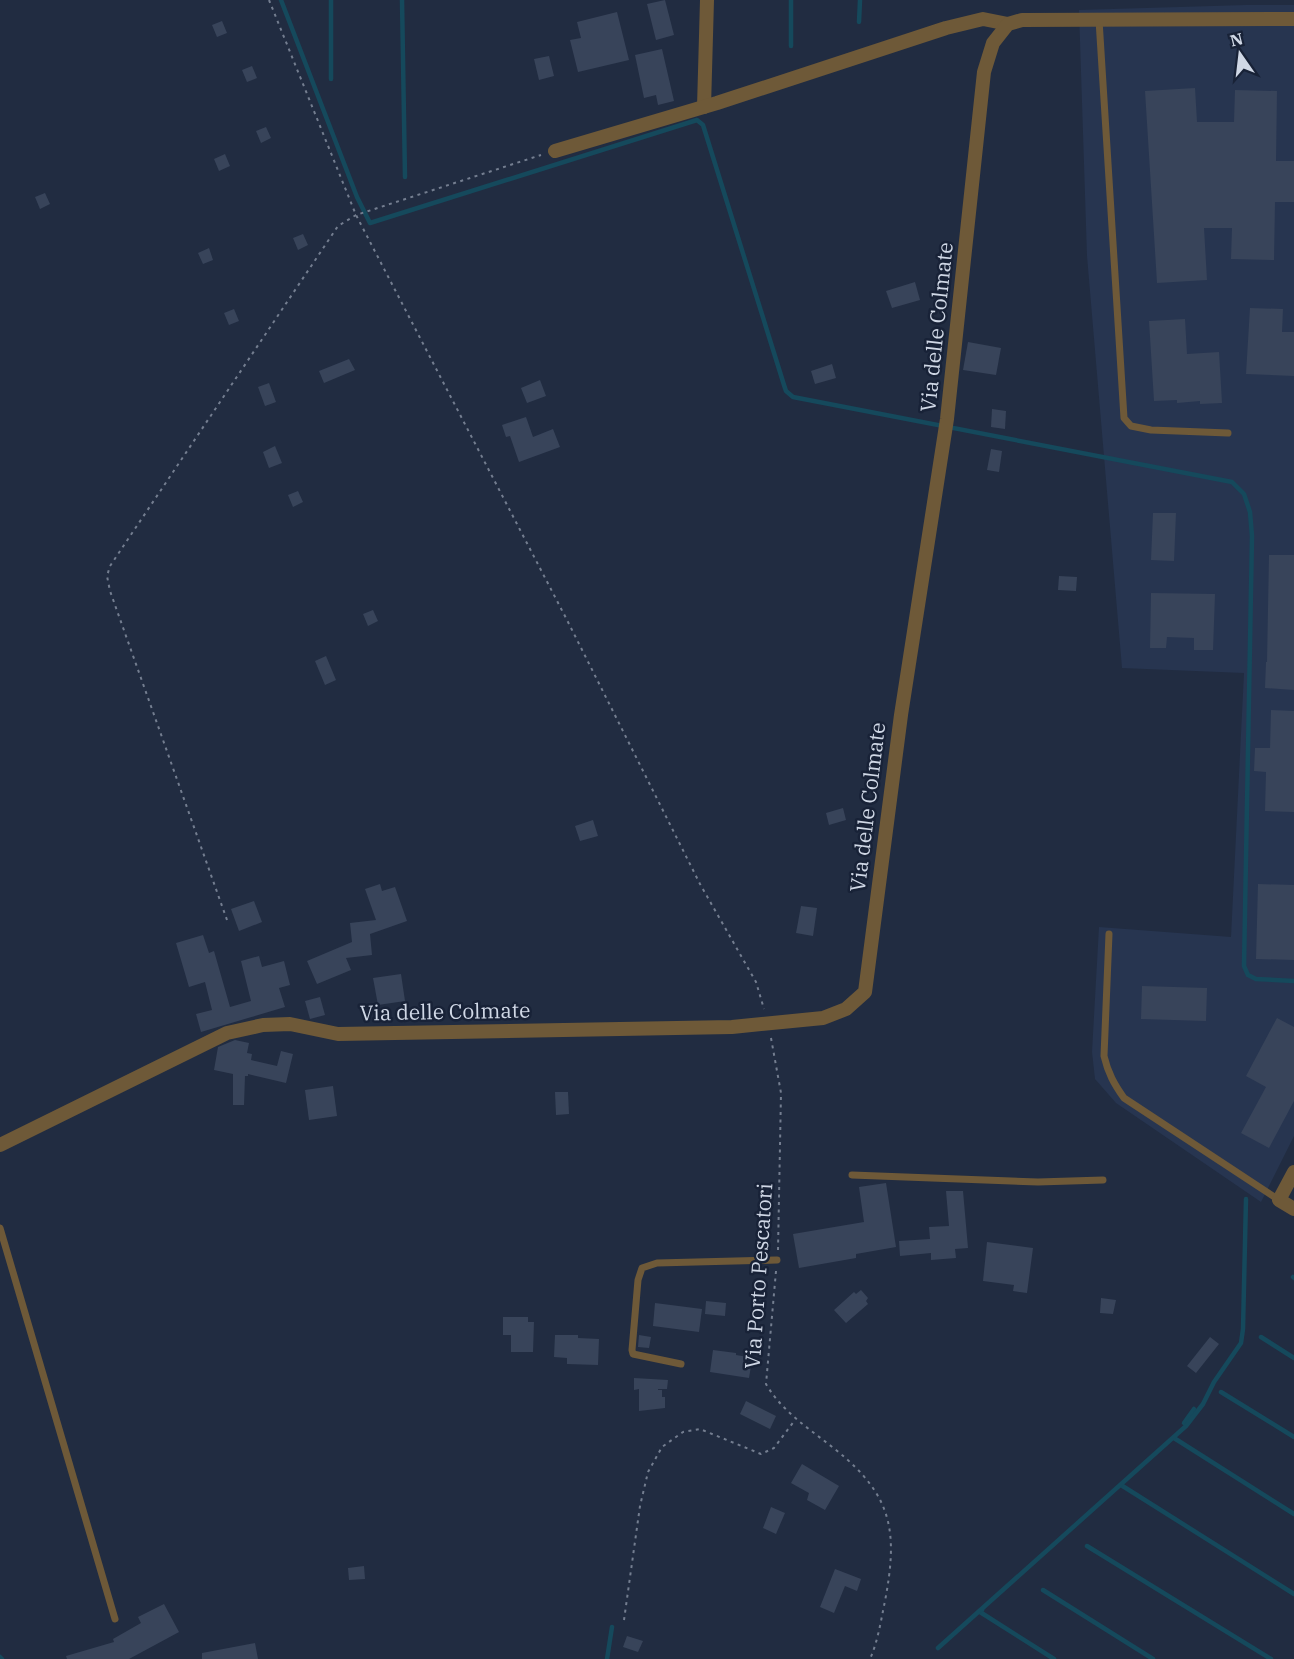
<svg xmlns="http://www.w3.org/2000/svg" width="1294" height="1659" viewBox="0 0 1294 1659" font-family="'IBM Plex Serif',serif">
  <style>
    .built { fill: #273550 }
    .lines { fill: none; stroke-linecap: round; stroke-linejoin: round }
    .stream { stroke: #15495c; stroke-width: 4.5 }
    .building { fill: #38445a }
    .path { stroke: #747e90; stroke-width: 2; stroke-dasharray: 3 4.5; stroke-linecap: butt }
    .lane { stroke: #6e5938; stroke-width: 7 }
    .street { stroke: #6e5938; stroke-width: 14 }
    .labels { text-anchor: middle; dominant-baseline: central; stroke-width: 5; stroke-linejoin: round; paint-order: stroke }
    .street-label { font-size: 21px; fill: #d0d8e6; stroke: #182237 }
  </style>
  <rect width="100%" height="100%" fill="#212c41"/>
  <!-- built -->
  <path class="built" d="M1246,5h48v1131l-33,66 -145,-99 -21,-24 -3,-27 7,-125 132,10 13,-264 -122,-5 -35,-412 -8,-246z"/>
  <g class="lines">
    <!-- stream -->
    <g class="stream">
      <path d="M281,0l76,197 13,26 327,-103 6,5 81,260 2,6 7,6 439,85 12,12 6,18 2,24 -8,430 4,9 8,4 38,2"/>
      <path d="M331,0v79"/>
      <path d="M402,0l3,177"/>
      <path d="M859,22l1,-22"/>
      <path d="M791,46v-46"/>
      <path d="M1293,1277l1,1"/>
      <path d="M1261,1337l33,21"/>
      <path d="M1221,1392l73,45"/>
      <path d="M1184,1423l10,-14"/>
      <path d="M1174,1438l120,76"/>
      <path d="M1121,1485l173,109"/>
      <path d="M1087,1546l184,113"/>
      <path d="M1043,1590l110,69"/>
      <path d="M982,1610l-2,2 74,47"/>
      <path d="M938,1648l248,-222 17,-22 11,-22 27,-39 2,-14 3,-130"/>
      <path d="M0,1657l2,2"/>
      <path d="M607,1659l5,-32"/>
    </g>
  </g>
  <!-- building -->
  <g class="building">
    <path d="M665,0l9,35 -18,5 -9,-36z"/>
    <path d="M617,12l12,48 -51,12 -8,-32 11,-2 -4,-16z"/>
    <path d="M222,21l5,12 -10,4 -5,-12z"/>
    <path d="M662,49l12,52 -16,4 -2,-10 -12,3 -9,-43z"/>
    <path d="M549,56l5,20 -15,4 -5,-21z"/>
    <path d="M252,66l5,12 -10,4 -5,-12z"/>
    <path d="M1195,88l2,34h37l1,-32 42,1 -1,70h18v41h-19l-1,58 -43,-1 1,-31h-28l3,52 -50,3 -12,-192z"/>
    <path d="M266,127l5,11 -10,5 -5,-12z"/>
    <path d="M225,154l5,12 -11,5 -5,-12z"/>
    <path d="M45,193l5,11 -10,5 -5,-12z"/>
    <path d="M303,234l5,11 -10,5 -5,-12z"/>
    <path d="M209,248l4,12 -10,4 -5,-11z"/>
    <path d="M915,282l5,18 -28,8 -6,-17z"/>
    <path d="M1250,308l33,1 -1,23h12v44l-48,-2z"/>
    <path d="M234,309l5,12 -10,4 -5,-12z"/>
    <path d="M1185,319l2,35 32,-2 3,51 -22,1v-3l-23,2v-3l-23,1 -5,-80z"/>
    <path d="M968,342l33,6 -5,27 -33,-5z"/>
    <path d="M349,359l6,11 -31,13 -5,-12z"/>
    <path d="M832,364l4,14 -21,6 -4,-13z"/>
    <path d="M540,380l6,16 -19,7 -6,-15z"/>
    <path d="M269,383l7,19 -11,4 -7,-19z"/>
    <path d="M992,409l14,2 -1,18 -14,-2z"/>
    <path d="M526,417l7,20 20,-8 7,18 -41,15 -9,-26 -4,1 -4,-12z"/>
    <path d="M275,446l7,17 -13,5 -6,-16z"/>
    <path d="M991,449l11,2 -3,21 -12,-2z"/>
    <path d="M298,491l5,11 -10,5 -5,-12z"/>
    <path d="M1153,513h23l-2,48 -23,-1z"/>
    <path d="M1269,555h25v135l-29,-2 1,-26h1z"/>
    <path d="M1059,576l18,1 -1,14 -18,-1z"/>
    <path d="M1151,593l64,1 -2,56h-19v-12l-27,-1 -1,11h-16z"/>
    <path d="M373,610l5,11 -10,5 -5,-12z"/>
    <path d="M326,656l10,24 -11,5 -10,-24z"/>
    <path d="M1271,710l23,1v101l-29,-1 1,-39 -12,-1 1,-23h15z"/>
    <path d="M843,808l3,12 -17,5 -3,-12z"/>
    <path d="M593,820l5,16 -18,5 -5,-15z"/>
    <path d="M380,884l2,7 13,-4 12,34 -37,13 2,21 -26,3 5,12 -34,14 -10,-23 45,-19 -2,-19 26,-3 -11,-31z"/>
    <path d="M1258,884l36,1v75l-38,-1z"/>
    <path d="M254,901l8,21 -23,9 -8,-22z"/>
    <path d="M801,906l16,2 -4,28 -17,-3z"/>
    <path d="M203,935l6,18 5,-2 16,56 21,-6 -10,-40 18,-5 3,11 22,-6 6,24 -11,3 6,19 -84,25 -5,-18 16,-4 -7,-28 -16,5 -13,-44z"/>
    <path d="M401,974l4,27 -27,4 -5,-27z"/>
    <path d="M1142,986l65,2 -1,33 -65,-2z"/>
    <path d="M320,997l5,18 -15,4 -5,-18z"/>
    <path d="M1277,1018l17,9v74l-25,47 -28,-15 25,-46 -20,-11z"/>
    <path d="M235,1040l14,3 -2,10 5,1 -1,6 26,6 4,-15 12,3 -7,29 -38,-9v2h-3l-1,29h-11v-31l-19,-4 4,-23z"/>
    <path d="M333,1086l4,30 -28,4 -4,-30z"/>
    <path d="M555,1092h13l1,22 -13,1z"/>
    <path d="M886,1183l10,64 -40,7v4l-57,10 -6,-34 71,-12 -5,-35z"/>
    <path d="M946,1191h17l5,57 -13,1 1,9 -25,2v-7l-31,3 -1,-15 31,-2 -1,-12 20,-1z"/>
    <path d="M987,1242l46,6 -6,45 -14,-2 1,-6 -31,-4z"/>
    <path d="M861,1290l7,8 -2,3 2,3 -22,19 -12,-13 20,-18 2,2z"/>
    <path d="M1101,1298l15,2 -3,14 -13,-1z"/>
    <path d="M706,1301l20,2 -1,13 -20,-2z"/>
    <path d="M655,1303l47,6 -3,23 -46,-6z"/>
    <path d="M503,1317h25v5h6l-1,30h-22v-17h-8z"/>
    <path d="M555,1335h23v3l21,1 -1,26 -31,-1v-6l-13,-1z"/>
    <path d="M639,1335l12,2 -2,11 -11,-1z"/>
    <path d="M1210,1337l9,7 -23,29 -9,-7z"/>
    <path d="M713,1350l23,3v2l12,2 -1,9h4l-2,12 -39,-6z"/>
    <path d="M634,1378l34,2 -1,9h-9v1h4v7h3v11l-26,3v-22l-5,1z"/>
    <path d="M746,1401l30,15 -6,13 -30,-15z"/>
    <path d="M802,1464l37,22 -14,24 -18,-10 2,-7 -18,-10z"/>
    <path d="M771,1507l14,6 -9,21 -13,-6z"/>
    <path d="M364,1566l1,13 -16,1 -1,-12z"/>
    <path d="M835,1569l26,10 -4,12 -12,-5 -11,27 -14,-6z"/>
    <path d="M164,1604l15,28 -50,27h-62l-1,-3 48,-14 -1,-3 28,-16 -3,-6z"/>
    <path d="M627,1636l16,5 -5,11 -15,-5z"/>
    <path d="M255,1643l3,16h-56v-6z"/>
  </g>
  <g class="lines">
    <!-- path -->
    <g class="path">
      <path d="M269,0l87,215 211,405 133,264 56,98 8,27"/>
      <path d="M227,920l-117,-329 -3,-15 3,-10 228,-340 18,-11 185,-60"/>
      <path d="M771,1038l10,55 -3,157"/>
      <path d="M776,1271l-10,113c17,29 44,45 70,66 57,46 62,82 49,151 -4,19 -7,40 -15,58"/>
      <path d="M624,1620l16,-114 8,-34 14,-25 21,-15 17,-3 61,25 13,-6 21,-28"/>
    </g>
    <!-- lane -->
    <g class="lane">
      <path d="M1099,20l25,398 7,8 20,4 77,3"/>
      <path d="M1109,934l-5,122c4,17 10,28 20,42l155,102"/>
      <path d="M852,1175l186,7 65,-2"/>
      <path d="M0,1228l115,391"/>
      <path d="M681,1364l-48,-10 -1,-4 6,-70 4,-12 15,-5 120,-3"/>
    </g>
    <!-- street -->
    <g class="street">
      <path d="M704,107l3,-107"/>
      <path d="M555,151l162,-48 229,-75 37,-9 25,5"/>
      <path d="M0,1145l227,-112 36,-8 27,-1 48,10 394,-7 91,-9 23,-9 19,-17 36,-277 46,-296 37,-347 9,-29 15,-19 14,-4 272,-1"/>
      <path d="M1294,1172l-15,28 15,9"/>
    </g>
  </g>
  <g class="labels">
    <!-- street labels -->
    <g class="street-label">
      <text transform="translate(936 327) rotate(-84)">Via delle Colmate</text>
      <text transform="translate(867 807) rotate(-83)">Via delle Colmate</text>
      <text transform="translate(445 1011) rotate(-1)">Via delle Colmate</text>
      <text transform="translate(758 1276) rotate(-86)">Via Porto Pescatori</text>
    </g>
  </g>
  <!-- north arrow -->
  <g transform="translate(1240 54) rotate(346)" stroke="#182237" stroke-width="4.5" paint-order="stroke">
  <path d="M0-4.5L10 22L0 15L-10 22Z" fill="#d0d8e6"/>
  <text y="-9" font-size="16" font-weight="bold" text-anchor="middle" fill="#d0d8e6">N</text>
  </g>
</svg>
